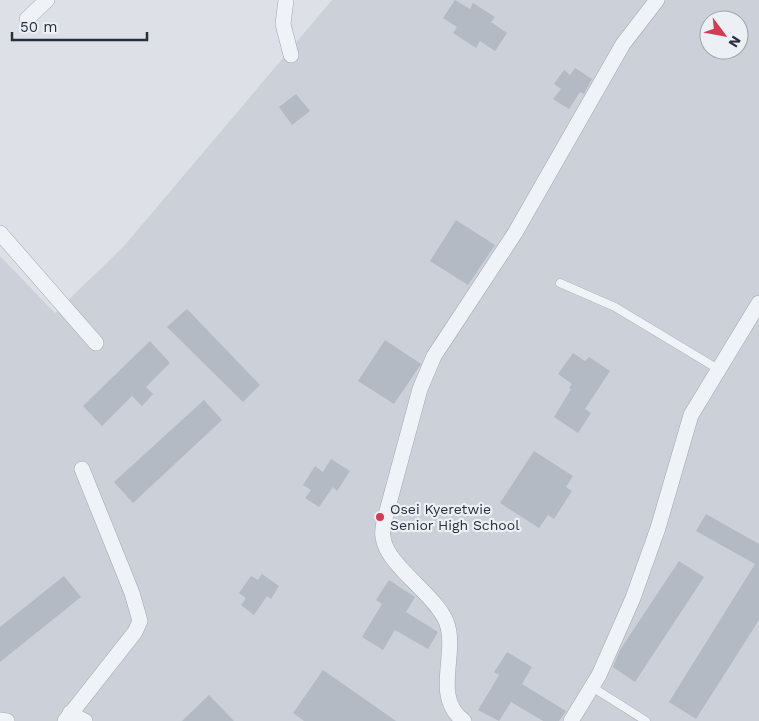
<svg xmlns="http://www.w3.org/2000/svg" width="759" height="721" viewBox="0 0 759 721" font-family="'Work Sans',sans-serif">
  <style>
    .built { fill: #cbd0d9; fill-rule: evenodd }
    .building { fill: #b4bac4 }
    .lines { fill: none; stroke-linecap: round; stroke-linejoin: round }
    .lane-casing { stroke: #a2a8b1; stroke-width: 9 }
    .street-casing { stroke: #a2a8b1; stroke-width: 16 }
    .lane { stroke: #eff2f6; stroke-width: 8 }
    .street { stroke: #eff2f6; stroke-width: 15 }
    .poi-dot { fill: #d23b54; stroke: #ecf0f5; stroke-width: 2 }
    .labels { text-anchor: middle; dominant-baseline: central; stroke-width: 4.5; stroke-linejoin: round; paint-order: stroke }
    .poi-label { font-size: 14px; fill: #262f3e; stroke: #ecf0f5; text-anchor: start }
  </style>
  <rect width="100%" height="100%" fill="#dde1e7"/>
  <!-- built -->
  <path class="built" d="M332,0h427v721h-759v-465l55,57 69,-67zM709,20h30v30h-30z"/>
  <!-- building -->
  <g class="building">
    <path d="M455,0l15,9 3,-6 22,14 -4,5 16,11 -12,18 -15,-10 -4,7 -23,-15 4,-6 -14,-9z"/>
    <path d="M575,68l17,11 -8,15 -4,-2 -11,17 -16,-10 8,-10 -7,-5 10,-14 6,5z"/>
    <path d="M296,94l14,17 -18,14 -13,-18z"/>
    <path d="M456,220l39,25 -27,40 -38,-24z"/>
    <path d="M187,309l73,76 -17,17 -76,-75z"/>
    <path d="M385,340l36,24 -27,40 -36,-23z"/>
    <path d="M150,341l20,22 -24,24 7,7 -11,12 -10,-10 -30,30 -19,-20z"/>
    <path d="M573,353l12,8 4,-4 21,14 -25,38 6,4 -13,20 -24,-16 17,-28 -2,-1 3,-4 -14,-10z"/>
    <path d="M204,400l18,20 -89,83 -19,-21z"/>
    <path d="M534,451l39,25 -7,11 6,4 -18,28 -6,-4 -9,13 -39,-25z"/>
    <path d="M331,459l19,12 -13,20 -4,-4 -14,20 -14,-9 6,-8 -8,-5 12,-19 8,6z"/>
    <path d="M706,514l53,30v76l-63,99 -27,-17 86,-138 -59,-33z"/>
    <path d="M679,561l25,16 -69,105 -22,-15 7,-17z"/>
    <path d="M262,574l17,12 -8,13 -4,-3 -13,19 -13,-10 5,-7 -7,-5 12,-17 7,4z"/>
    <path d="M64,576l17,21 -81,65v-35z"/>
    <path d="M389,580l26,17 -9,15 32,20 -10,17 -33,-19 -12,20 -21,-13 20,-33 -6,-4z"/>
    <path d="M507,652l25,15 -10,17 44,27 -7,10h-16l-32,-19 -12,19 -21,-11 21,-35 -5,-3z"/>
    <path d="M323,670l73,51h-92l-11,-8z"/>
    <path d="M209,695l25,26h-52z"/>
  </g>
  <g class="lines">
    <!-- lane casing -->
    <g class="lane-casing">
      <g id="lane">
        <path d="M560,283l55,24 103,62"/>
        <path d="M592,687l54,34"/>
      </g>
    </g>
    <!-- street casing -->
    <g class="street-casing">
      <g id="street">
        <path d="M286,0l-3,24 8,31"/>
        <path d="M27,19l20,-19"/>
        <path d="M0,233l96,110"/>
        <path d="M70,713l15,8"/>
        <path d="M0,720l7,1"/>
        <path d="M65,721l70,-89 5,-11 -8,-28 -50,-124"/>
        <path d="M464,721c-33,-24 -5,-68 -18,-100 -13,-29 -60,-56 -63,-84 -1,-4 0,-10 1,-15l36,-133 14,-33 81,-123 108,-189 34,-44"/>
        <path d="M571,721l28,-46 34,-77 25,-70 33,-113 68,-112"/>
      </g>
    </g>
    <!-- lane -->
    <use href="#lane" class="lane"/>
    <!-- street -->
    <use href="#street" class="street"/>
  </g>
  <!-- markers -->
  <circle class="poi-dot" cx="380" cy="517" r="5"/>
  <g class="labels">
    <!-- poi labels -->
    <g class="poi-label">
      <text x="390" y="509">Osei Kyeretwie<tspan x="390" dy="16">Senior High School</tspan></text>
    </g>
  </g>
  <!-- north arrow -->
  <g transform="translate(724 35) rotate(122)"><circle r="24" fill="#ecf0f5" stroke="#9da3ac"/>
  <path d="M0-4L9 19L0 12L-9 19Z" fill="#d23b54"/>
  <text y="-8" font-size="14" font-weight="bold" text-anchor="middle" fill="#262f3e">N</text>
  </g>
  <!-- scale -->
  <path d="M12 32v8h135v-8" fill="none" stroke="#262f3e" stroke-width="2.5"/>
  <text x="20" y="32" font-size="15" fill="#262f3e" stroke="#ecf0f5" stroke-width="4" paint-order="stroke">50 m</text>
</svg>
